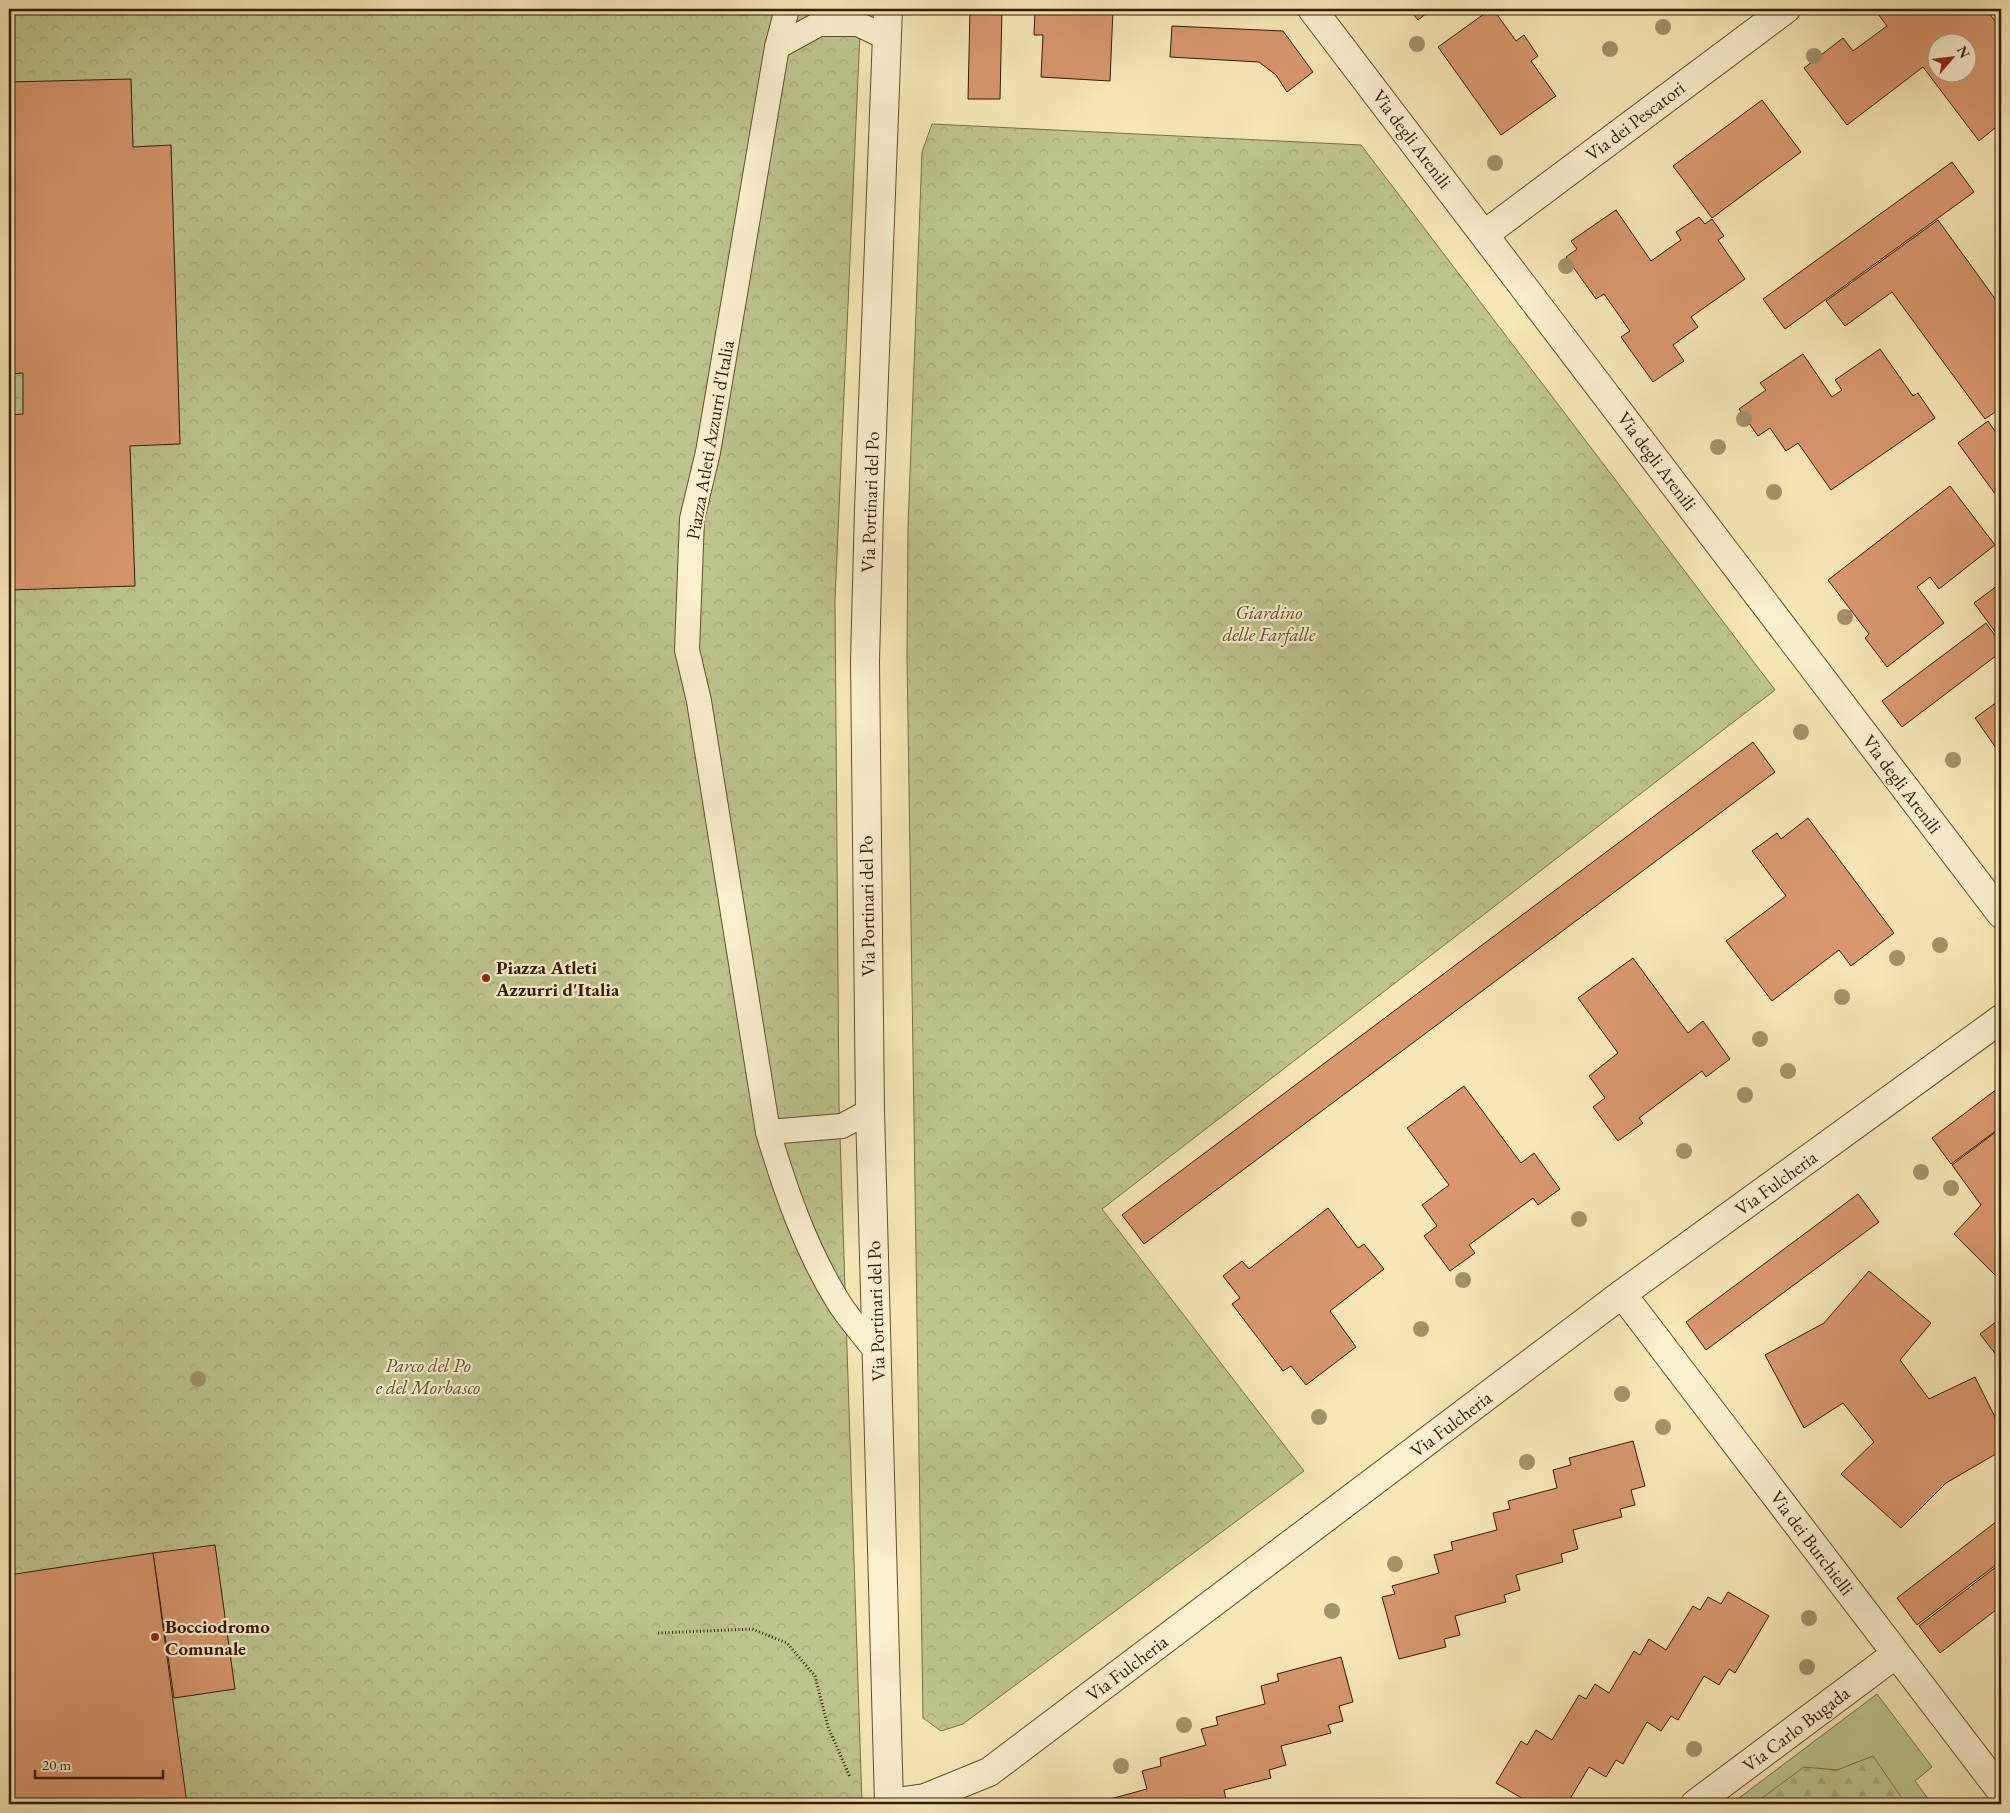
<svg xmlns="http://www.w3.org/2000/svg" width="2010" height="1813" viewBox="0 0 2010 1813" font-family="'EB Garamond',serif">
  <style>
    .green { fill: #bdc58d; stroke: #786f46 }
    .forest { fill: url(#forest-firs); stroke: #786f46 }
    .park { fill: url(#park-crowns); stroke: #786f46 }
    .building { fill: #d8976d; stroke: #331900; fill-rule: evenodd }
    .lines { fill: none; stroke-linecap: round; stroke-linejoin: round }
    .service-casing { stroke: #644c2d; stroke-width: 26 }
    .minor-casing { stroke: #644c2d; stroke-width: 30 }
    .tertiary-casing { stroke: #644c2d; stroke-width: 30 }
    .path { stroke: #331900; stroke-width: 3; stroke-dasharray: 1 2.5; stroke-linecap: butt }
    .service { stroke: #faefcf; stroke-width: 24 }
    .minor { stroke: #faefcf; stroke-width: 28 }
    .tertiary { stroke: #faefcf; stroke-width: 28 }
    .tree { fill: #a29269 }
    .poi-dot { fill: #8f2418; stroke: #faefcf; stroke-width: 2 }
    .labels { text-anchor: middle; dominant-baseline: central; stroke-width: 4.5; stroke-linejoin: round; paint-order: stroke }
    .street-label { font-size: 19px; fill: #331900; stroke: #faefcf }
    .park-label { font-size: 19px; font-style: italic; fill: #5c4d2a; stroke: #faefcf }
    .poi-label { font-size: 19px; font-weight: bold; fill: #331900; stroke: #faefcf; text-anchor: start }
  </style>
  <defs>
    <pattern id="forest-firs" width="22" height="20" patternUnits="userSpaceOnUse" patternTransform="scale(1.25)"><rect width="22" height="20" fill="#bdc58d"/><path d="M5 1l3.5 6h-7zM16 11l3.5 6h-7z" fill="#a3a978"/></pattern>
    <pattern id="park-crowns" width="20" height="18" patternUnits="userSpaceOnUse" patternTransform="scale(1.25)"><rect width="20" height="18" fill="#bdc58d"/><path d="M2 6a3 3 0 1 1 6 0M12 15a3 3 0 1 1 6 0" fill="none" stroke="#a3a978"/></pattern>
  </defs>
  <rect width="100%" height="100%" fill="#f7e7b5"/>
  <filter id="stains"><feTurbulence type="fractalNoise" baseFrequency=".004" numOctaves="4"/><feColorMatrix values="0 0 0 0 .2 0 0 0 0 .09 0 0 0 0 .02 0 0 0 .5 -.17"/></filter>
  <radialGradient id="worn" r=".72"><stop offset=".6" stop-color="#630" stop-opacity="0"/><stop offset="1" stop-color="#630" stop-opacity=".3"/></radialGradient>
  <!-- green -->
  <path class="green" d="M1877,1694l55,73 -17,14 17,23h-201z"/>
  <!-- forest -->
  <path class="forest" d="M1873,1756l33,48h-152l50,-37 33,3z"/>
  <!-- park -->
  <g class="park">
    <path d="M9,9h852l-26,591 4,505 23,699h-853z"/>
    <path d="M932,124l429,21 414,545 -673,519 202,262 -341,253 -22,7 -18,-13 -16,-1062 1,-129 14,-375z"/>
  </g>
  <!-- building -->
  <g class="building">
    <path d="M970,9h32l-2,90h-32z"/>
    <path d="M1044,9h69l-3,72 -69,-4 2,-42h-9l1,-24 9,1z"/>
    <path d="M1409,9h23l-14,11z"/>
    <path d="M1491,9h2l23,32 8,-6 14,21 -7,5 25,35 -55,39 -63,-88z"/>
    <path d="M1885,9h101l15,20v94l-22,18 -56,-74 -76,58 -43,-57 39,-30 10,13 34,-25 -9,-12zM1938,42h30v30h-30z"/>
    <path d="M1172,26l111,5 30,41 -26,20 -11,-17 -17,-13 -89,-5z"/>
    <path d="M131,79l2,68 38,-2 9,299 -50,2 5,140 -126,4v-175l14,-1v-41l-14,1v-292z"/>
    <path d="M1762,100l39,52 -89,66 -39,-52z"/>
    <path d="M1952,162l22,30 -189,137 -22,-30z"/>
    <path d="M1616,210l35,51 30,-21 -5,-8 23,-15 6,7 7,-5 12,17 -6,4 27,39 -54,38 7,10 -25,18 11,16 -31,21 -32,-45 9,-6 -26,-37 -8,5 -30,-42 11,-8 -6,-8z"/>
    <path d="M1938,220l63,87v101l-16,11 -93,-127 -47,34 -19,-25z"/>
    <path d="M1880,349l33,47 5,-3 17,25 -104,72 -33,-47 -12,8 -16,-23 -12,8 -19,-27 27,-19 -6,-7 43,-29 29,43 10,-7 -7,-10z"/>
    <path d="M1988,421l13,19v62l-43,-59z"/>
    <path d="M1950,486l45,59 -56,44 -9,-12 -13,10 27,36 -57,44 -22,-29 4,-4 -41,-54z"/>
    <path d="M2001,583v46l-5,4 -22,-30z"/>
    <path d="M1986,623l15,21v8l-99,75 -20,-26z"/>
    <path d="M2001,699v56l-26,-37z"/>
    <path d="M1753,742l22,30 -631,472 -22,-29z"/>
    <path d="M1808,818l86,115 -43,33 -12,-16 -67,51 -46,-60 60,-45 -34,-45 25,-18 4,6z"/>
    <path d="M1633,958l55,75 15,-12 27,38 -24,18 -4,-6 -63,47 4,5 -25,18 -25,-34 12,-9 -16,-22 29,-23 -40,-55z"/>
    <path d="M1464,1086l57,77 13,-10 26,36 -22,16 -5,-7 -64,47 6,8 -25,18 -26,-35 13,-10 -15,-21 27,-20 -42,-57z"/>
    <path d="M2001,1086v41l-50,37 -19,-26z"/>
    <path d="M2001,1128v145l-4,4 -43,-43 27,-29 -29,-40z"/>
    <path d="M1858,1194l21,28 -173,128 -20,-28z"/>
    <path d="M1328,1208l30,40 6,-4 20,25 -54,42 26,36 -50,38 -15,-19 -8,5 -51,-67 8,-6 -17,-22 19,-15 7,8z"/>
    <path d="M1869,1271l62,52 -31,37 29,39 46,-22 26,52v22l-55,32 -45,45 -60,-54 33,-32 -31,-39 -39,25 -39,-73 59,-32z"/>
    <path d="M2001,1318v42h-1l-20,-26z"/>
    <path d="M1633,1441l12,45 -14,4 4,15 -15,4 2,8 -49,13 5,19 -17,5 2,8 -47,13 4,15 -16,5 2,7 -51,14 5,19 -16,4 2,8 -47,12 -17,-62 13,-3 -3,-8 47,-13 -5,-18 19,-5 -2,-8 46,-12 -4,-17 17,-4 -2,-8 49,-13 -4,-18 18,-5 -2,-7z"/>
    <path d="M2001,1518v43l-84,64 -20,-27z"/>
    <path d="M215,1545l20,144 -61,9 -21,-145z"/>
    <path d="M153,1553l34,251h-178v-229z"/>
    <path d="M2001,1563v43l-61,47 -21,-27z"/>
    <path d="M1728,1592l41,24 -34,57 -6,-4 -10,16 -15,-9 -26,44 -7,-4 -10,15 -14,-9 -24,42 -7,-4 -10,17 -17,-10 -22,37h-35l-36,-21 25,-42 6,4 9,-15 16,10 27,-45 7,4 9,-15 14,9 25,-42 6,4 9,-16 17,11 27,-44 7,4 8,-13 13,7z"/>
    <path d="M1341,1657l12,45 -14,4 4,15 -15,4 3,8 -50,13 5,19 -17,5 2,8 -47,12 3,14h-127l-1,-2 48,-13 -5,-18 19,-5 -1,-8 46,-13 -5,-16 17,-4 -2,-8 49,-13 -4,-18 18,-5 -2,-7z"/>
  </g>
  <g class="lines">
    <!-- service casing -->
    <g class="service-casing">
      <g id="service">
        <path d="M787,9l-10,38 -69,405 -16,67 -5,131 12,51 69,431c18,60 38,118 71,171 11,17 25,33 38,49"/>
        <path d="M777,47l42,-23h39l29,14"/>
        <path d="M768,1132l74,-6 28,-15"/>
      </g>
    </g>
    <!-- minor casing -->
    <g class="minor-casing">
      <g id="minor">
        <path d="M1312,9l689,905"/>
        <path d="M1485,234l301,-225"/>
        <path d="M1622,1294l379,497"/>
        <path d="M889,1803l36,-5 64,-26 633,-478 379,-275"/>
        <path d="M1695,1804l201,-150"/>
      </g>
    </g>
    <!-- tertiary casing -->
    <g class="tertiary-casing">
      <path id="tertiary" d="M888,9l-19,500 -4,152 5,450 19,693"/>
    </g>
    <!-- path -->
    <path class="path" d="M658,1633l94,-4 35,14 28,33 13,51 22,50"/>
    <!-- service -->
    <use href="#service" class="service"/>
    <!-- minor -->
    <use href="#minor" class="minor"/>
    <!-- tertiary -->
    <use href="#tertiary" class="tertiary"/>
  </g>
  <!-- trees -->
  <g class="tree">
    <circle cx="1663" cy="27" r="8"/>
    <circle cx="1417" cy="44" r="8"/>
    <circle cx="1610" cy="49" r="8"/>
    <circle cx="1814" cy="56" r="8"/>
    <circle cx="1495" cy="163" r="8"/>
    <circle cx="1566" cy="266" r="8"/>
    <circle cx="1744" cy="419" r="8"/>
    <circle cx="1718" cy="447" r="8"/>
    <circle cx="1774" cy="492" r="8"/>
    <circle cx="1845" cy="617" r="8"/>
    <circle cx="1801" cy="732" r="8"/>
    <circle cx="1953" cy="760" r="8"/>
    <circle cx="1940" cy="945" r="8"/>
    <circle cx="1897" cy="958" r="8"/>
    <circle cx="1842" cy="997" r="8"/>
    <circle cx="1760" cy="1039" r="8"/>
    <circle cx="1788" cy="1071" r="8"/>
    <circle cx="1745" cy="1095" r="8"/>
    <circle cx="1684" cy="1151" r="8"/>
    <circle cx="1921" cy="1172" r="8"/>
    <circle cx="1951" cy="1188" r="8"/>
    <circle cx="1579" cy="1219" r="8"/>
    <circle cx="1463" cy="1280" r="8"/>
    <circle cx="1421" cy="1329" r="8"/>
    <circle cx="198" cy="1379" r="8"/>
    <circle cx="1622" cy="1394" r="8"/>
    <circle cx="1319" cy="1417" r="8"/>
    <circle cx="1663" cy="1427" r="8"/>
    <circle cx="1527" cy="1462" r="8"/>
    <circle cx="1395" cy="1564" r="8"/>
    <circle cx="1332" cy="1611" r="8"/>
    <circle cx="1809" cy="1618" r="8"/>
    <circle cx="1807" cy="1667" r="8"/>
    <circle cx="1184" cy="1725" r="8"/>
    <circle cx="1694" cy="1749" r="8"/>
    <circle cx="1121" cy="1766" r="8"/>
  </g>
  <!-- markers -->
  <g class="poi-dot">
    <circle cx="486" cy="978" r="5"/>
    <circle cx="155" cy="1637" r="5"/>
  </g>
  <g class="labels">
    <!-- street labels -->
    <g class="street-label">
      <text transform="translate(1635 121) rotate(-37)">Via dei Pescatori</text>
      <text transform="translate(1412 139) rotate(53)">Via degli Arenili</text>
      <text transform="translate(710 440) rotate(-80)">Piazza Atleti Azzurri d'Italia</text>
      <text transform="translate(1657 461) rotate(53)">Via degli Arenili</text>
      <text transform="translate(870 502) rotate(-88)">Via Portinari del Po</text>
      <text transform="translate(1902 784) rotate(53)">Via degli Arenili</text>
      <text transform="translate(867 906) rotate(-91)">Via Portinari del Po</text>
      <text transform="translate(1776 1183) rotate(-36)">Via Fulcheria</text>
      <text transform="translate(876 1311) rotate(-92)">Via Portinari del Po</text>
      <text transform="translate(1451 1424) rotate(-37)">Via Fulcheria</text>
      <text transform="translate(1812 1543) rotate(53)">Via dei Burchielli</text>
      <text transform="translate(1127 1668) rotate(-37)">Via Fulcheria</text>
      <text transform="translate(1796 1729) rotate(-37)">Via Carlo Bugada</text>
    </g>
    <!-- park labels -->
    <g class="park-label">
      <text x="1269" y="612">Giardino<tspan x="1269" dy="22">delle Farfalle</tspan></text>
      <text x="428" y="1365">Parco del Po<tspan x="428" dy="22">e del Morbasco</tspan></text>
    </g>
    <!-- poi labels -->
    <g class="poi-label">
      <text x="496" y="967">Piazza Atleti<tspan x="496" dy="22">Azzurri d'Italia</tspan></text>
      <text x="165" y="1626">Bocciodromo<tspan x="165" dy="22">Comunale</tspan></text>
    </g>
  </g>
  <!-- margin -->
  <rect width="2010" height="1813" fill="none" stroke="#f7e7b5" stroke-width="30"/>
  <rect x="10" y="10" width="1990" height="1793" fill="none" stroke="#331900" stroke-width="2.5"/>
  <rect x="15" y="15" width="1980" height="1783" fill="none" stroke="#331900"/>
  <!-- north arrow -->
  <g transform="translate(1952 58) rotate(62)"><circle r="24" fill="#faefcf" stroke="#aa997c"/>
  <path d="M0-4L9 19L0 12L-9 19Z" fill="#8f2418"/>
  <text y="-8" font-size="14" font-weight="bold" text-anchor="middle" fill="#331900">N</text>
  </g>
  <!-- scale -->
  <path d="M35 1770v8h128v-8" fill="none" stroke="#331900" stroke-width="2.5"/>
  <text x="42" y="1770" font-size="15" fill="#331900" stroke="#faefcf" stroke-width="4" paint-order="stroke">20 m</text>
  <rect width="100%" height="100%" filter="url(#stains)"/>
  <rect width="100%" height="100%" fill="url(#worn)"/>
</svg>
